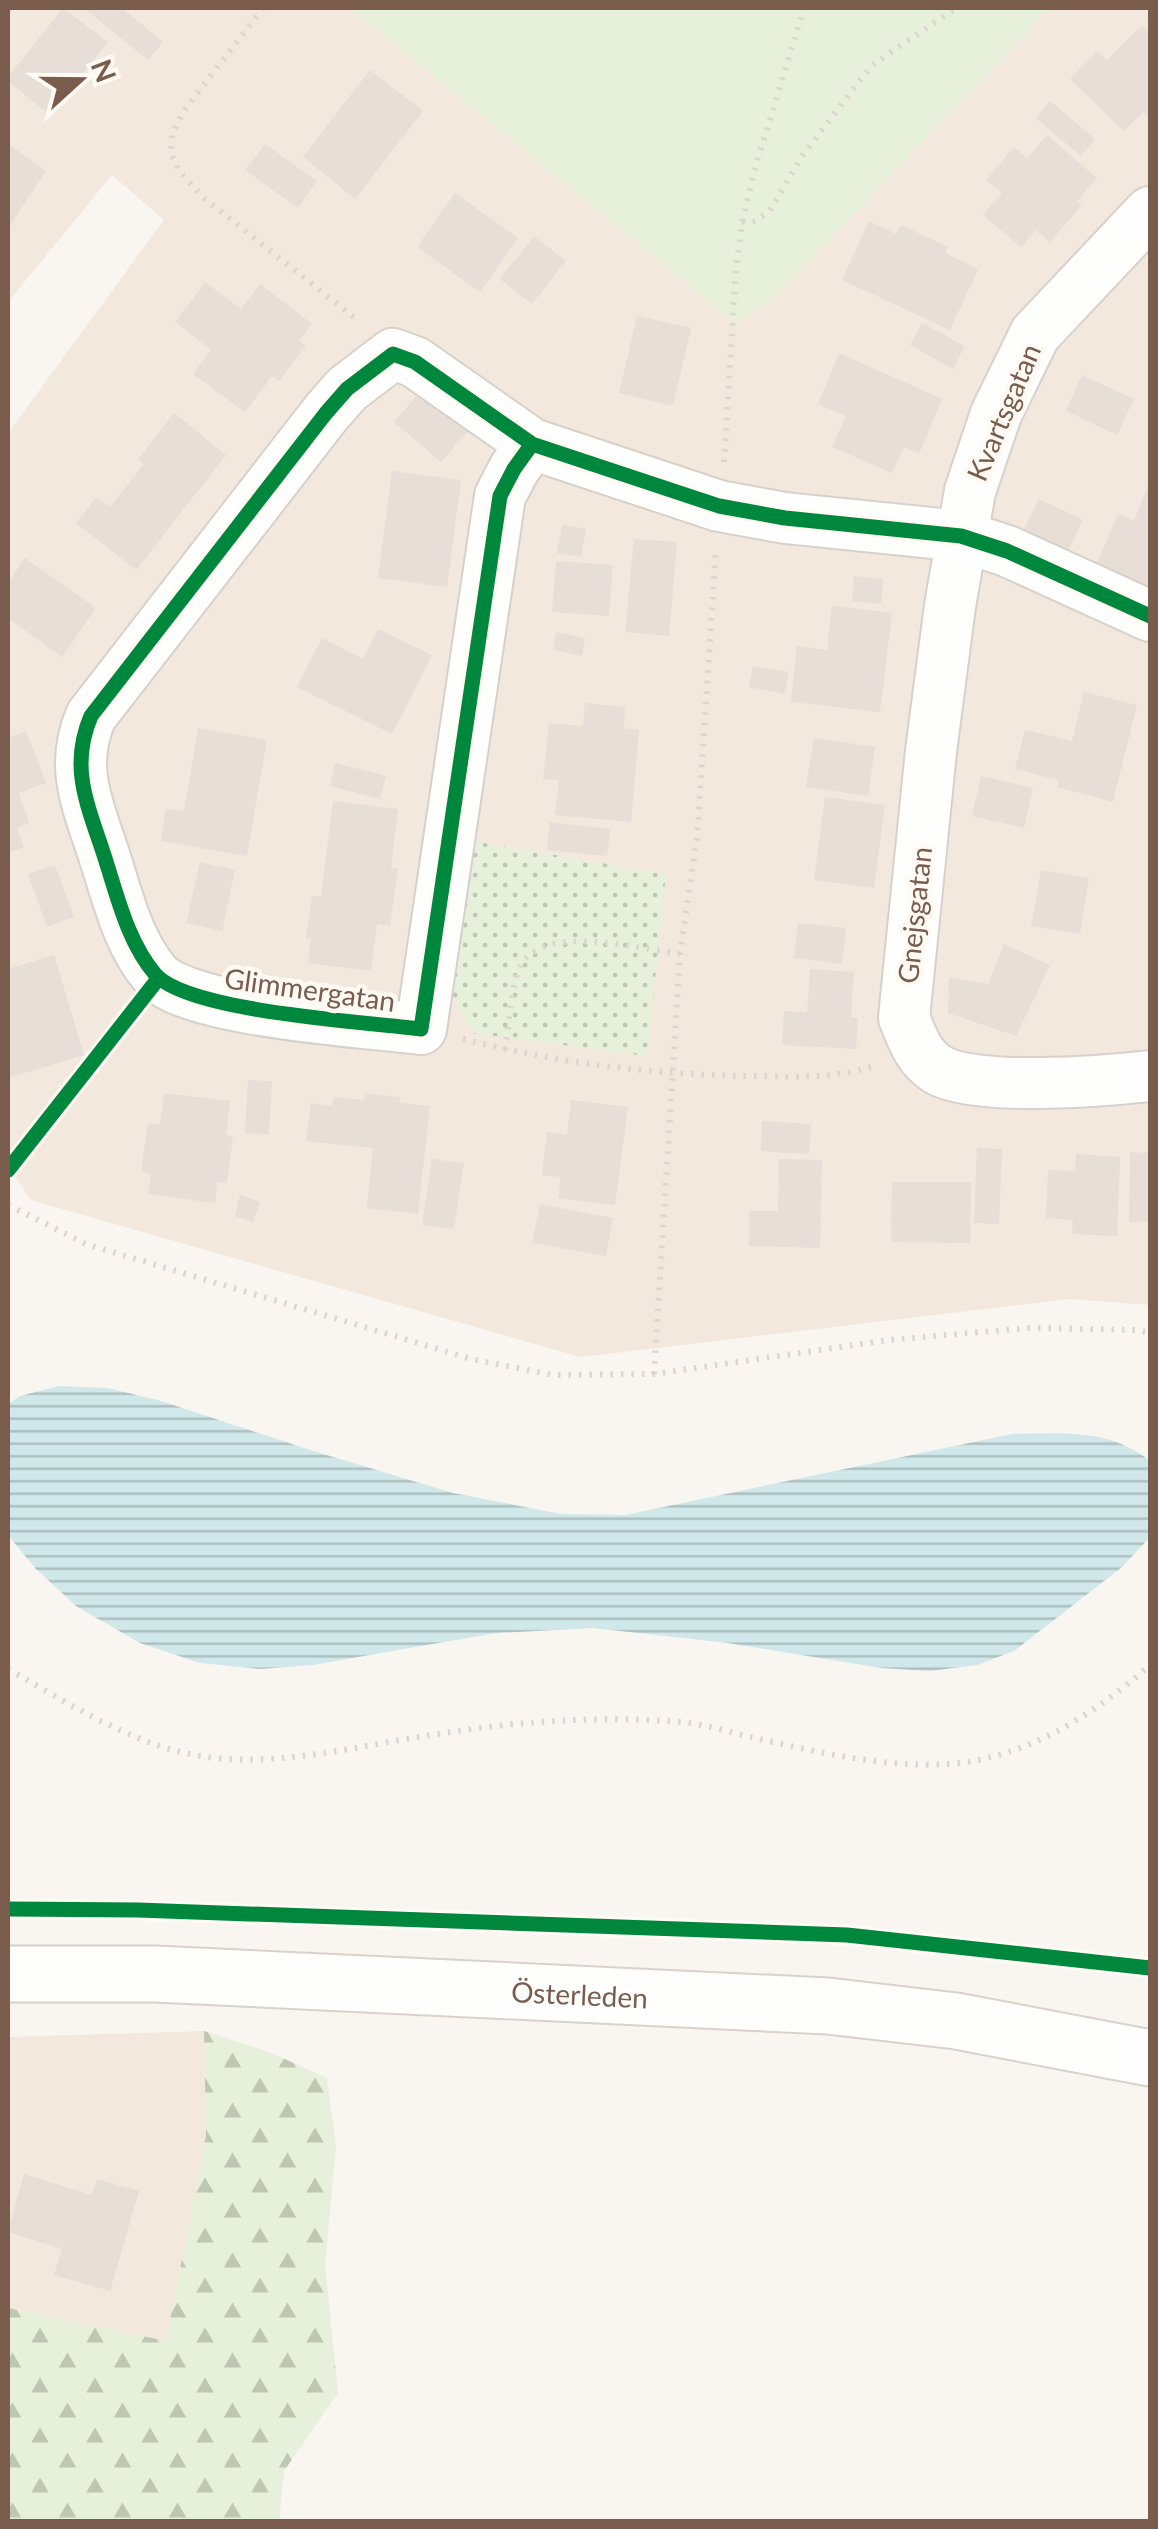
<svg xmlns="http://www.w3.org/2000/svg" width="1158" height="2529" viewBox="0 0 1158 2529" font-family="Lato,sans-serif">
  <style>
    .residential { fill: #f2e8de }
    .green { fill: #e7f0db }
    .forest { fill: url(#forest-firs) }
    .park { fill: url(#park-dots) }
    .water { fill: url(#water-rules) }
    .building { fill: #e6ded7 }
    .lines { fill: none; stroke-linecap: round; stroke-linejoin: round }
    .street-casing { stroke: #d7d1cb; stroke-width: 54 }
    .secondary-casing { stroke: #d9d2cb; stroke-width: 59 }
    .path { stroke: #dcd5d0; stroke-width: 6; stroke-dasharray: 2.5 8; stroke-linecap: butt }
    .street { stroke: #fefefd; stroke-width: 50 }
    .secondary { stroke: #fefefd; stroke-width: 55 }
    .cycleway-casing { stroke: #fffaf3; stroke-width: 21 }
    .cycleway { stroke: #00873e; stroke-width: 15 }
    .labels { text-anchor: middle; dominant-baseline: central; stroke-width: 9; stroke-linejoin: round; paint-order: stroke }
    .street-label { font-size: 28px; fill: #7a5c4d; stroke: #fffaf3 }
  </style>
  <defs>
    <pattern id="forest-firs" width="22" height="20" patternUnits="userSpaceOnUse" patternTransform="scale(2.5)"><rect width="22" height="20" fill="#e7f0db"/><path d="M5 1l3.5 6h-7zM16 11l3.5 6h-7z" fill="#c0c6b4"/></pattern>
    <pattern id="park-dots" width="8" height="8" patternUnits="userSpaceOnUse" patternTransform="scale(2.5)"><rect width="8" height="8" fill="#e7f0db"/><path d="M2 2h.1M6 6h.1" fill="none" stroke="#c0c6b4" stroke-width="1.8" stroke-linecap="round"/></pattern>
    <pattern id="water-rules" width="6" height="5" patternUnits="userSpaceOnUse" patternTransform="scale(2.5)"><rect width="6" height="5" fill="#d0e8ea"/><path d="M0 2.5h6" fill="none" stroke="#aebfc0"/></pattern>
  </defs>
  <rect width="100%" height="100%" fill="#f9f5f0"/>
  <!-- residential -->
  <g class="residential">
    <path d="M8,8h1142v1297l-81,-6 -488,58 -550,-157 -23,-34v-733l156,-213 -52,-45 -104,127z"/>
    <path d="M204,2031l2,104 -40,207 -158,-34v-271z"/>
  </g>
  <!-- green -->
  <path class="green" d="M351,8h699l-277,291 -38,24z"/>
  <!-- forest -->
  <path class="forest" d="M204,2031l65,21 58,26 9,69 -11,118 13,128 -54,78 -5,50h-271v-213l158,33 40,-206z"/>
  <!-- park -->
  <path class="park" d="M472,841l194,33 -19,182 -174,-23 -25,-45z"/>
  <!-- water -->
  <path class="water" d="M59,1386l48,2 51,12 152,50 143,43 108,21 64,1 387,-81c48,-1 98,-6 138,27v76l-28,30 -108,84 -37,14 -47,6 -49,-3 -153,-25 -135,-15 -97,5 -184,32 -52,4 -60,-6 -60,-20 -64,-37 -41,-38 -27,-33v-131l12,-8z"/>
  <!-- building -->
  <g class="building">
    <path d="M63,8l45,34 -58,73 -42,-34v-4z"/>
    <path d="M84,8h38l41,34 -15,18z"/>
    <path d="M1142,25l8,8v86l-7,-7 -19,19 -54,-52 27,-28 10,9z"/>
    <path d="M370,70l53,41 -68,88 -52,-42z"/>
    <path d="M1050,101l45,38 -14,17 -45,-38z"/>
    <path d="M1047,135l50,43 -20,23 5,4 -32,37 -14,-12 -15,17 -38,-32 19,-22 -16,-13 28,-33 13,11z"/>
    <path d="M8,144l38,27 -38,57z"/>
    <path d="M265,144l52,37 -19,27 -53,-38z"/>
    <path d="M455,193l63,45 -38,54 -63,-45z"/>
    <path d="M869,221l27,13 5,-9 47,22 -3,6 33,16 -28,61 -108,-50z"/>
    <path d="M534,236l32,25 -34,43 -32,-25z"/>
    <path d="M205,282l36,27 19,-25 52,40 -13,17 7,5 -27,35 -7,-5 -27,36 -52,-38 18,-24 -36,-28z"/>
    <path d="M637,316l54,12 -18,78 -54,-13z"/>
    <path d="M922,323l43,23 -12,23 -43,-24z"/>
    <path d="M839,353l103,46 -23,55 -15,-7 -12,26 -60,-26 14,-31 -28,-12z"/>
    <path d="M1082,375l52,24 -17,36 -51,-24z"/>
    <path d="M421,391l47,40 -27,31 -47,-40z"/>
    <path d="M174,413l52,42 -90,115 -60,-47 20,-26 14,10 34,-43 -6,-5z"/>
    <path d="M392,471l69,9 -14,107 -69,-9z"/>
    <path d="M1150,480v122l-59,-25 27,-63 16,7z"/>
    <path d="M1039,499l44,21 -21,43 -44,-21z"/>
    <path d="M562,525l24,4 -5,28 -24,-4z"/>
    <path d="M634,539l43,3 -8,94 -44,-4z"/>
    <path d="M25,558l71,50 -34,49 -54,-39v-35z"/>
    <path d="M556,561l57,4 -4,51 -57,-4z"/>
    <path d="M854,576l29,3 -2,25 -29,-3z"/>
    <path d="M832,606l60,7 -12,99 -89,-10 6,-56 30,4z"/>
    <path d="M378,629l54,26 -40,79 -95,-47 25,-49 41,21z"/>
    <path d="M556,632l29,6 -3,18 -29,-6z"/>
    <path d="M753,666l35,6 -3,22 -36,-7z"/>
    <path d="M1084,692l53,13 -24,97 -56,-15 1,-7 -43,-11 10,-39 47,11z"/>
    <path d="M585,703l40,4 -1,21 15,2 -8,92 -76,-7 4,-35 -16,-1 6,-56 34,3z"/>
    <path d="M198,728l69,12 -20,116 -86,-15 5,-32 18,2z"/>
    <path d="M26,731l20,52 -27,10 10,30 -12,5 7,19 -16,6v-115z"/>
    <path d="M814,738l61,9 -7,49 -62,-9z"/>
    <path d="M335,763l51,13 -6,23 -50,-13z"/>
    <path d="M981,776l52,12 -9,40 -52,-12z"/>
    <path d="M825,797l60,8 -11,83 -60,-8z"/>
    <path d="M333,801l65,8 -7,59h7l-8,58 -13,-2 -6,47 -63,-8 3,-25h-5l6,-42 9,1z"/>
    <path d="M550,822l60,7 -3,27 -60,-6z"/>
    <path d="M200,862l35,8 -13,61 -36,-8z"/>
    <path d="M55,865l19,52 -27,10 -19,-53z"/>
    <path d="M1041,870l48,8 -9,56 -49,-8z"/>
    <path d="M798,923l48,5 -4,36 -48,-6z"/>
    <path d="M1004,944l46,21 -34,71 -68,-23 1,-36 39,7z"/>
    <path d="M54,955l30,100 -76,23v-64l2,-1 -2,-44z"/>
    <path d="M810,969l44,3 -3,45 7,1 -2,31 -74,-4 2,-34 23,1z"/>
    <path d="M248,1080l24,1 -3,54 -24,-2z"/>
    <path d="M164,1093l66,8 -4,34 7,1 -6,47 -10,-1 -2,21 -67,-9 3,-20 -10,-2 7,-49 12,2z"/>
    <path d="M365,1093l35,4v6l30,3 -12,108 -51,-6 6,-60 -67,-7 5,-38 21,3 1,-9 31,3z"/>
    <path d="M571,1100l57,7 -13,98 -57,-7 3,-21 -19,-2 5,-43 20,3z"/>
    <path d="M762,1121l49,3 -2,30 -48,-3z"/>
    <path d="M977,1148l25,1 -3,75 -25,-1z"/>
    <path d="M1130,1152l20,1v69h-21z"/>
    <path d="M1076,1154l44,3 -3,79 -45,-2 1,-14 -27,-2 2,-48 27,1z"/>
    <path d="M432,1159l32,4 -10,66 -32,-4z"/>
    <path d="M779,1159l43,1 -2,88 -71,-2v-35h29z"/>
    <path d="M892,1182h79l-1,61 -79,-1z"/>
    <path d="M240,1195l20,7 -7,20 -18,-6z"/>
    <path d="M540,1204l73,14 -7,38 -74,-13z"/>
    <path d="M24,2174l68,21 5,-16 42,12 -29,100 -56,-16 8,-26 -54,-17z"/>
  </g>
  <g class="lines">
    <!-- street casing -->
    <g class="street-casing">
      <g id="street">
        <path d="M1150,212l-115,122 -39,80 -26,77 -20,115 -19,145 -27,267c8,19 14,39 33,51 36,23 169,12 213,7"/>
        <path d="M532,444l-117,-82 -22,-8 -46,35 -21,24 -235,303c-21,49 -5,85 11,133 14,41 24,91 53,125 33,38 211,48 266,55l79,-533 14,-27 18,-25 187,62 66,12 176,18 46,15 143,65"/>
      </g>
    </g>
    <!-- secondary casing -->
    <g class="secondary-casing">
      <g id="secondary">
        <path id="s1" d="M8,1974h147l673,32 128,15 194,37"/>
      </g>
    </g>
    <!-- path -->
    <g class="path">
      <path d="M263,8l-80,104 -11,22 -1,20 9,18 24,26 156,124"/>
      <path d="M742,222l12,-1 15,-9 33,-56 69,-90 85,-58"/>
      <path d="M724,462l12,-194 6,-46 14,-57 48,-157"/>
      <path d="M463,1039c94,24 193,36 290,37 47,1 76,3 122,-10"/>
      <path d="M505,1050c4,-25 5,-52 12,-76 16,-55 122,-25 163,-20"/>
      <path d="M8,1205l78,39 385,115 82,16 101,-1 235,-34 139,-12 110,2 12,3"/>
      <path d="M654,1374l26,-420 17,-117 19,-288"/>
      <path d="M8,1669c60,34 122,75 192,87 73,12 152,-9 225,-20 85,-14 170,-21 256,-14 25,2 50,11 74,16 66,15 151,35 218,23 68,-12 127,-52 177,-96"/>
    </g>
    <!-- street -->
    <use href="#street" class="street"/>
    <!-- secondary -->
    <use href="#secondary" class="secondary"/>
    <!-- cycleway casing -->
    <g class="cycleway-casing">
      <g id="cycleway">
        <path d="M532,444l-117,-82 -22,-8 -46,35 -21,24 -235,303c-21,49 -5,85 11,133 14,41 24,91 53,125 33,38 211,48 266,55l79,-533 14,-27 18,-25 187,62 66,12 176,18 46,15 143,65"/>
        <path d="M8,1170l150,-191"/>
        <path d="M8,1909l130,1 709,25 303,33"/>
      </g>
    </g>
    <!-- cycleway -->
    <use href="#cycleway" class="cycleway"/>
  </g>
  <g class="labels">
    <!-- street labels -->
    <g class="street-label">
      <text transform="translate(1003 412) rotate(-67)">Kvartsgatan</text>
      <text transform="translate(914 915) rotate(-84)">Gnejsgatan</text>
      <text transform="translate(310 989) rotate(8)">Glimmergatan</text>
      <text stroke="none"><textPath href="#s1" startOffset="572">Österleden</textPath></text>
    </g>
  </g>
  <!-- border -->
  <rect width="1158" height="2529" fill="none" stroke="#7a5c4d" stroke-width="20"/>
  <!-- north arrow -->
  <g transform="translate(80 80) rotate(69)" stroke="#fffaf3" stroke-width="8" paint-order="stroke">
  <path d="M0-8L18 38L0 25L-18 38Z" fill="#7a5c4d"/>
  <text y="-15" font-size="28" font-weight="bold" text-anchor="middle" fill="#7a5c4d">N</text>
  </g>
</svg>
